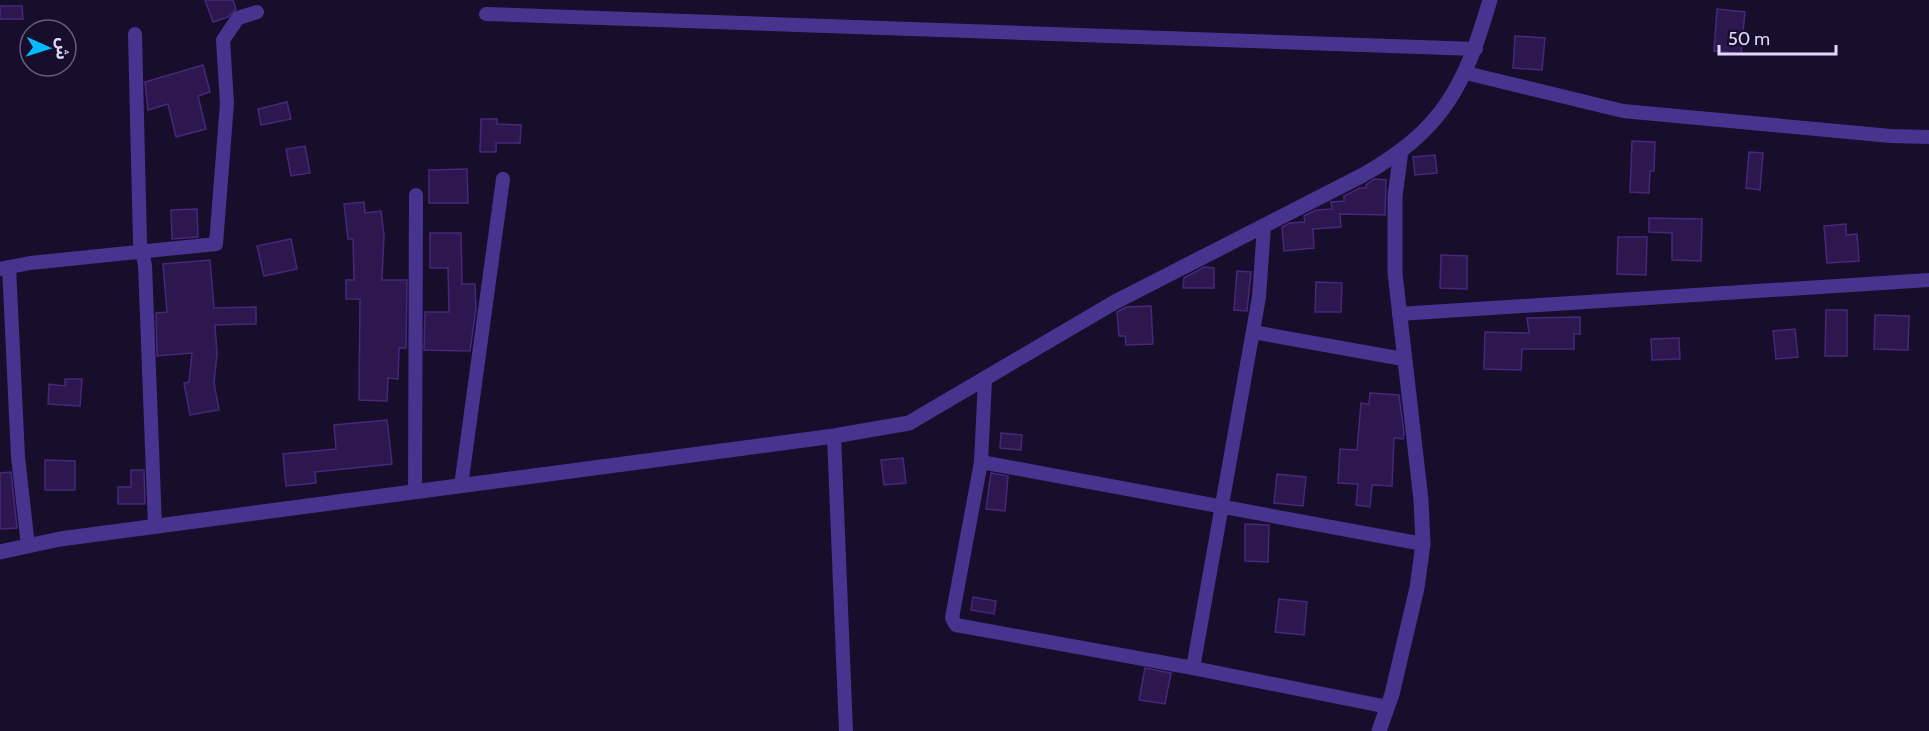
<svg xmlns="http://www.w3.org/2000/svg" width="1929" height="731" viewBox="0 0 1929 731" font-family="Cabin,'Noto Sans Arabic',sans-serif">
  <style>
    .building { fill: #2c184e; stroke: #46277c; stroke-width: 1.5 }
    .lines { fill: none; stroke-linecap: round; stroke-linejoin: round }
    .minor { stroke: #47348e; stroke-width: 14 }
    .tertiary { stroke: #47348e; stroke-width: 15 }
  </style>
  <rect width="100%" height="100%" fill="#170e2b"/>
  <!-- building -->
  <g class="building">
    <path d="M205,0h28l3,9 -8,8 -15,5z"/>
    <path d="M0,6h22l1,13h-23z"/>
    <path d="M1717,9l28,3 -4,42 -27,-3z"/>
    <path d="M1515,36l30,2 -3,32 -29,-2z"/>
    <path d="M203,65l7,27 -12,4 8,33 -30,8 -8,-33 -20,6 -3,-28z"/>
    <path d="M287,102l4,17 -30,6 -3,-16z"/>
    <path d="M481,119h16v5l24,1 -1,18h-24v9h-16z"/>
    <path d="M1632,141l23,1 -1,29h-4l-1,22 -19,-1z"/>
    <path d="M305,146l5,27 -19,3 -5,-27z"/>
    <path d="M1749,152l14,1 -3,37 -14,-2z"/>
    <path d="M1435,155l2,18 -22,2 -2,-18z"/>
    <path d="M467,169l1,34h-39v-33z"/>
    <path d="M1374,179l12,1 -1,35 -45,-1 1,13 -28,2 1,19 -30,3 -2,-24 8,-4 15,-1 -1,-6 12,-6 16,-1 -1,-7 13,-1v-5l16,-8h6v-3z"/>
    <path d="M364,202l1,11 16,-2 3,24 -2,45h25l-1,68h-7l-1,31 -10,-1 -1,23 -28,-1 1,-101h-14v-19h8l-1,-41h-5l-4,-35z"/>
    <path d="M197,209l1,28 -26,2 -1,-29z"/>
    <path d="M1649,218l53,1 -1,42 -29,-1v-27l-23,-1z"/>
    <path d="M1846,224v11l11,-1 2,27 -32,2 -3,-37z"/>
    <path d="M430,233h31l1,51h13l1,25 -6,42 -46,-1 1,-38h24l-1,-44h-18z"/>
    <path d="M1618,237h29l-1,38 -29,-1z"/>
    <path d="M291,239l6,30 -33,7 -7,-30z"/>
    <path d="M1441,255l26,1v33l-27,-1z"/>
    <path d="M210,260l4,48 42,-1v17l-41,1 2,29 -3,29 5,27 -29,5 -6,-32 5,-1 3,-29 -35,3 -1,-43 11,-1 -4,-48z"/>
    <path d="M1204,267l10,1v20h-31l1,-10z"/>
    <path d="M1237,271l14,1 -4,39 -13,-1z"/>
    <path d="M1316,282l26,1 -1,29h-26z"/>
    <path d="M1151,306l2,38 -27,1 -1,-9h-6l-2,-24 9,-5z"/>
    <path d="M1826,310h21v46h-22z"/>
    <path d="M1875,315l34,1 -1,34 -34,-1z"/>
    <path d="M1580,317v17h-6v15h-52l-1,21 -37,-1 1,-37 44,1 -2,-15z"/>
    <path d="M1795,329l3,28 -22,2 -3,-28z"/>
    <path d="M1679,338l1,21 -28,1 -1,-21z"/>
    <path d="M65,379h17l-2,27 -32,-2 1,-20 16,2z"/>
    <path d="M1370,393l29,2 5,38 -1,6 -9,-1 -2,48 -20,-1 -2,22 -14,-2 2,-21 -20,-1 2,-34 17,1 4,-47 8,1z"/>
    <path d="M387,420l5,44 -77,8 1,11 -30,3 -3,-32 53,-5 -2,-24z"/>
    <path d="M1001,433l21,2 -1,15 -21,-2z"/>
    <path d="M903,458l3,25 -22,2 -3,-25z"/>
    <path d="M45,460l30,1v29h-30z"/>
    <path d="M131,470h13l1,34h-27v-17h13z"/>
    <path d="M11,472l6,56 -17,1v-56z"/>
    <path d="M991,473l17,3 -3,35 -19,-2z"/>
    <path d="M1277,474l29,3 -3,29 -29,-3z"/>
    <path d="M1245,524l24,1 -1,37 -23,-1z"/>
    <path d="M973,597l23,4 -2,13 -23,-4z"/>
    <path d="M1279,599l28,3 -3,33 -29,-3z"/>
    <path d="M1145,668l26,5 -6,31 -26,-4z"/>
  </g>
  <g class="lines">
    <!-- minor -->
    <g class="minor">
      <path d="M486,14l990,35"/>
      <path d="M135,34l5,209 5,22 10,261"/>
      <path d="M1466,73l157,38 268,25 38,1"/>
      <path d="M9,267l9,190 10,89"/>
      <path d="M0,269l30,-6 186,-19 11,-141 -4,-63 15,-22 19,-6"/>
      <path d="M1399,314l530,-34"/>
      <path d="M1253,332l150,27"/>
      <path d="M985,380l-4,82 -29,156 4,7 237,43 195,39"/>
      <path d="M834,436l12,295"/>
      <path d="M981,462l442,82"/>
      <path d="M461,486l42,-307"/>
      <path d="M415,492l1,-297"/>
      <path d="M1193,668l66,-371 5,-71"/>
    </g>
    <!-- tertiary -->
    <g class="tertiary">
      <path d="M0,552l60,-13 774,-103 75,-13 206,-121 248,-127c80,-45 102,-89 127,-175"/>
      <path d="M1379,731l13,-37 25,-106 6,-44 -2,-44 -26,-227v-77l6,-45"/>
    </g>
  </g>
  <!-- north arrow -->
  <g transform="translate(48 48) rotate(93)"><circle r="28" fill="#170e2b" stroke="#685e80" stroke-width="1.5"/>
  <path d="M0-4.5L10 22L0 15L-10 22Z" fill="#03bbff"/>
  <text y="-9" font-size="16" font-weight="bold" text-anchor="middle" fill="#e2d7ff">ش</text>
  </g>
  <!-- scale -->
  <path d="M1719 45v9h117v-9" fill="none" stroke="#e2d7ff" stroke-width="3"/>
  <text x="1728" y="45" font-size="18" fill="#e2d7ff" stroke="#170e2b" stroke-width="4.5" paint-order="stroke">50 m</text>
</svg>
